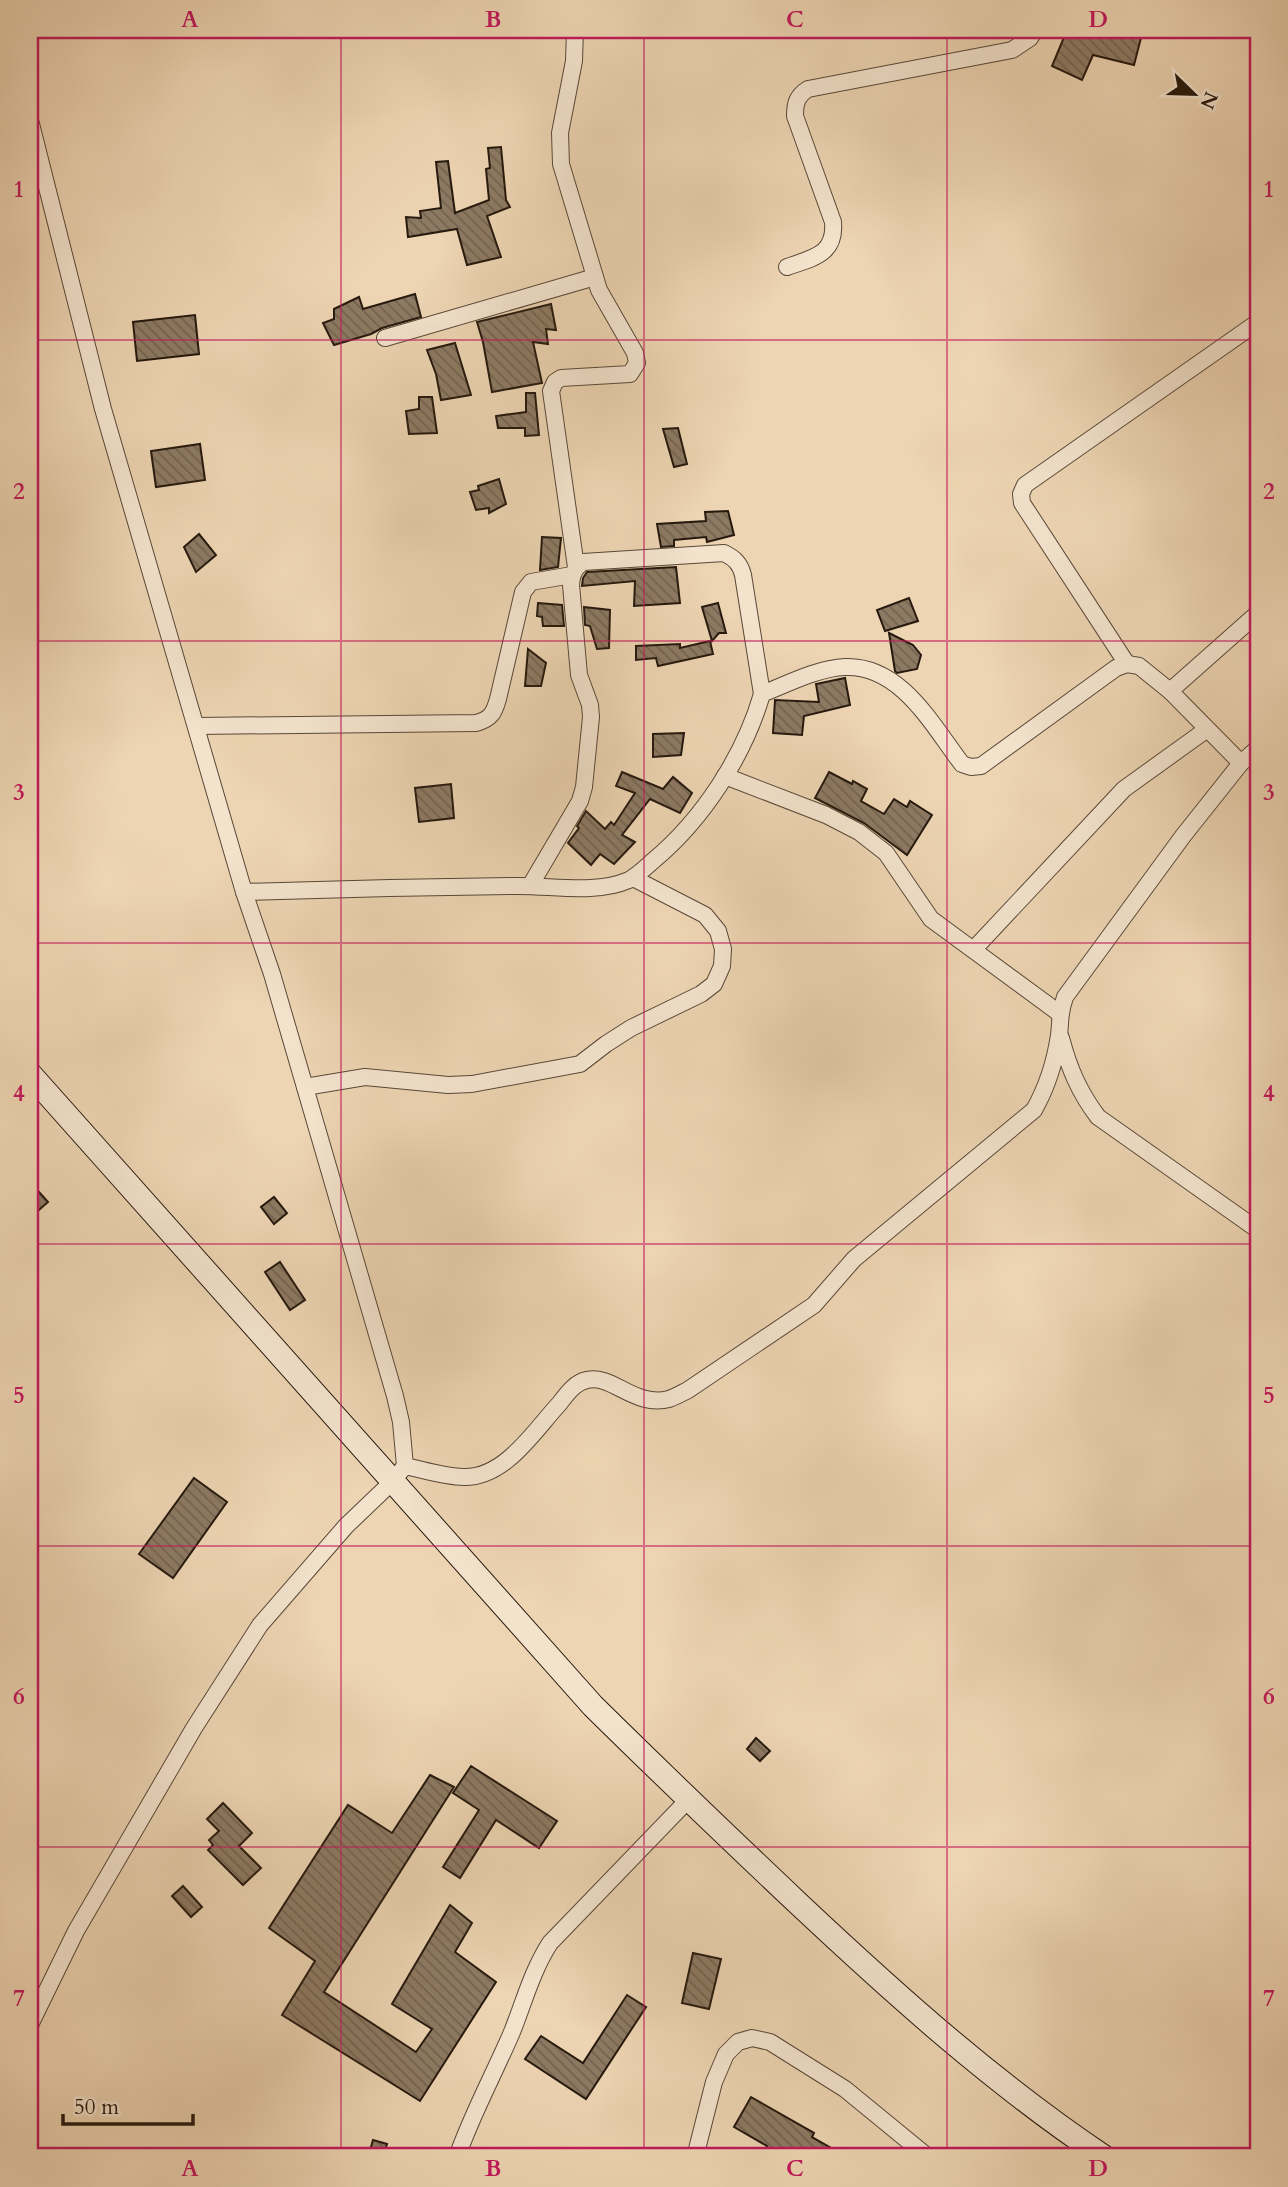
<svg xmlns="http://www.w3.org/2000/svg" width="1288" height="2187" viewBox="0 0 1288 2187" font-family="Cardo,serif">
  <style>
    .building { fill: url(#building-back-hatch); stroke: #26190e; stroke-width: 2 }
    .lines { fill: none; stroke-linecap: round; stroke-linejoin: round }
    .street-casing { stroke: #584837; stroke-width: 18 }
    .secondary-casing { stroke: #26190e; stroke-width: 25 }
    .street { stroke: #f3e3cd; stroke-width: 16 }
    .secondary { stroke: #f3e3cd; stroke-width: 23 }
    .grid { fill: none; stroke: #c2185b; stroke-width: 2; stroke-opacity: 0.55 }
    .neatline { fill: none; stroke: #c2185b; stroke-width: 2.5 }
    .grid-label { font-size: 23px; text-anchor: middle; font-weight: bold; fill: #c2185b }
  </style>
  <defs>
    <pattern id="building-back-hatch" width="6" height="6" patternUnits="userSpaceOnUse" patternTransform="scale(1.75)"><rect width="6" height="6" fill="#8d7a63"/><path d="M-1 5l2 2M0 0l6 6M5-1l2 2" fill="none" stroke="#736350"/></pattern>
  </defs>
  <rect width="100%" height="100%" fill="#edd4b2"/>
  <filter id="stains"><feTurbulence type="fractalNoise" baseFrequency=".00286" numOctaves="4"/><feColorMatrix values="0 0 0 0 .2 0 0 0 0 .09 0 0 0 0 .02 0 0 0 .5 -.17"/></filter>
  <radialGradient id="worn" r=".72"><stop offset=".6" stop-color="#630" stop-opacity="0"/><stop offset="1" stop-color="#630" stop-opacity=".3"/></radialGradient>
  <!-- building -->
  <g class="building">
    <path d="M1067,30h28l16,3 1,-3h31l-9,35 -41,-10 -11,25 -30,-14z"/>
    <path d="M501,147l5,53 4,7 -23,9 14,41 -34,8 -10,-36 -49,8 -2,-20 15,1 -1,-7 21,-3 -5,-46 12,-1 7,52 34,-13 -3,-31 4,-1 -2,-20z"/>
    <path d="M415,294l6,23 -39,11 -11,6 -37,11 -11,-22 11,-4v-10l25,-12 4,12z"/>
    <path d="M551,304l5,26 -10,-1 2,15 -15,-2 9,41 -50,9 -9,-50 -6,-20z"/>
    <path d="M195,315l4,39 -62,7 -4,-39z"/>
    <path d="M455,343l16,52 -30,5 -5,-26 -9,-24z"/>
    <path d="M526,393h9l4,42 -14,1v-8h-27l-2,-12 30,-4z"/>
    <path d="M419,397h13l5,36 -28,1 -3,-23 13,-2z"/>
    <path d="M678,428l9,36 -13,3 -11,-38z"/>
    <path d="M200,444l5,36 -49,7 -5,-36z"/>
    <path d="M499,479l7,25 -17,9v-5l-13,2 -6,-18 9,-2 -1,-4z"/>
    <path d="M728,511l6,24 -27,7 -1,-5 -32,3v6l-13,1 -4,-23 49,-3 -1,-9z"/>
    <path d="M199,534l17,21 -20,17 -12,-25z"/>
    <path d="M542,537l19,1 -3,29 -18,3z"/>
    <path d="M676,567l4,36 -46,3 1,-25 -53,5 1,-8 4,-6z"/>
    <path d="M909,598l9,23 -33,10 -8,-21z"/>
    <path d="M538,603l24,2 2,21h-21l-1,-9 -5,-1z"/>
    <path d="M718,603l8,30h-7l-7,8 -10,-34z"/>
    <path d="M584,607l26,3 -1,38 -12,1 -7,-23 -5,-1z"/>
    <path d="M889,633l24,12 8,10 -4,14 -20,4 -2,-2z"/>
    <path d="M710,641l3,13 -55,12 -2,-8 -20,2v-14l44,-2v4z"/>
    <path d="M528,649l18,14 -5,23h-16z"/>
    <path d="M845,678l5,27 -46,11 -2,19 -29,-2 2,-33 44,2 -3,-18z"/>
    <path d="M684,733l-3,22 -28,2v-23z"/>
    <path d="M622,772l41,17 10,-12 19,16 -12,20 -30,-14 -28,36 13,7 -21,22 -14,-10 -9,11 -23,-22 11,-15 -2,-2 9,-15 19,18 6,-7 3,3 21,-32 -19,-7z"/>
    <path d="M829,772l23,12 1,-3 14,8 -6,12 23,13 10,-15 13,8 3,-6 22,14 -25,40 -43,-32 -49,-25z"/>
    <path d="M451,784l3,34 -35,4 -4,-34z"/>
    <path d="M30,1182l18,20 -18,16z"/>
    <path d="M274,1197l13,16 -13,11 -13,-17z"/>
    <path d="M280,1262l25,38 -15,10 -25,-38z"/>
    <path d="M194,1478l33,24 -54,76 -34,-24z"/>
    <path d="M756,1738l14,13 -10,10 -13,-12z"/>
    <path d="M471,1766l86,55 -18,27 -43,-28 -36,58 -17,-11 36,-57 -26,-17z"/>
    <path d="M430,1775l24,12 -130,205 92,60 16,-23 -40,-25 58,-99 22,18 -17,29 41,30 -76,119 -138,-86 33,-54 -46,-33 79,-123 44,28z"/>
    <path d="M223,1803l29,30 -13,13 22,22 -18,17 -35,-35 5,-5 -4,-5 10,-9 -12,-12z"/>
    <path d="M183,1886l19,21 -11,10 -19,-21z"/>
    <path d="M693,1953l28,6 -12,50 -27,-6z"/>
    <path d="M627,1995l19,12 -60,92 -61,-40 16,-23 42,27z"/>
    <path d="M751,2097l63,36 -2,4 35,20h-86l6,-11 -33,-19z"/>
    <path d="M373,2140l14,4 -4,13 -14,-3z"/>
  </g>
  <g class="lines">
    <!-- street casing -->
    <g class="street-casing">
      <g id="street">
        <path d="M575,30l-1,31 -14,72 1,31 38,126 36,63 2,10 -7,11 -69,4 -6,4 -4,9 25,176"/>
        <path d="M30,120l73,289 141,483 28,82 123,422 6,26 4,44"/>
        <path d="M787,267c25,-9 49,-12 46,-45l-38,-106c0,-13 2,-20 13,-27l204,-39 18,-12 5,-8"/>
        <path d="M385,338l210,-61"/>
        <path d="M1127,664l-105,-161 -1,-9 4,-9 233,-163"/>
        <path d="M1170,691l88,-78"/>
        <path d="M196,726l280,-3c15,-4 18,-10 22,-24l25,-107 8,-10 41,-7"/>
        <path d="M725,776l101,39 33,17 27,21 45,66 128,94"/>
        <path d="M530,886l50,-85 4,-14 7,-70 -1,-12 -11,-30 -8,-90c1,-11 3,-16 12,-23l141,-9c10,5 16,10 19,22l19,119"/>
        <path d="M244,892c90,-3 180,-5 270,-6 37,-1 80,9 115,-6 9,-5 17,-13 25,-20 49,-41 90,-104 108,-166 25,-10 56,-26 83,-27 56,-2 87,58 117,97l9,3 10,-1 135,-98 11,-4 12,2 31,25 71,72"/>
        <path d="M974,949l150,-160 82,-59"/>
        <path d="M1061,1038c8,30 18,54 37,79l160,113"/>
        <path d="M305,1087l60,-10 83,8 24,-1 108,-20 26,-20 25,-16 70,-34 13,-10 8,-18 1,-17 -5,-18 -13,-16 -72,-37"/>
        <path d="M30,2025l46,-94 118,-203 66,-103 86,-99 45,-43 14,-17c19,4 40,11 59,11 41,1 70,-46 95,-73 7,-9 16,-22 28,-24 25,-6 48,28 82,19 6,-2 13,-6 19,-9l126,-85 40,-46 180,-149c13,-23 21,-48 25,-75 2,-16 0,-21 6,-38l118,-161 58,-73 17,-15"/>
        <path d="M457,2157c15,-43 37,-83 55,-125 12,-30 20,-61 38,-89l138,-143"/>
        <path d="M695,2157l19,-75 12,-28 12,-12 14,-4 18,4 75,47 83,68"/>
      </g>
    </g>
    <!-- secondary casing -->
    <g class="secondary-casing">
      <path id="secondary" d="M30,1074l563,632c69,68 139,135 210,202 95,89 192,176 301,249"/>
    </g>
    <!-- street -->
    <use href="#street" class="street"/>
    <!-- secondary -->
    <use href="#secondary" class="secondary"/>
  </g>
  <!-- grid -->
  <path class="grid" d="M341,30v2127M644,30v2127M947,30v2127M30,340h1228M30,641h1228M30,943h1228M30,1244h1228M30,1546h1228M30,1847h1228"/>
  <!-- margin -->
  <rect width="1288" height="2187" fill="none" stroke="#edd4b2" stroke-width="77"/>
  <!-- north arrow -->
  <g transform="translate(1194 94) rotate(113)" stroke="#f3e3cd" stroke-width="5" paint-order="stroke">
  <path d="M0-5L12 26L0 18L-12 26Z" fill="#26190e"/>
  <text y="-10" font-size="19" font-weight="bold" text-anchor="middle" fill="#26190e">N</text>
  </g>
  <!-- scale -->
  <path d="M63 2114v10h130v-10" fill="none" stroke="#26190e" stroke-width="3.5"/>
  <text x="74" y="2114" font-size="21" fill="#26190e" stroke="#f3e3cd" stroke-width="5" paint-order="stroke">50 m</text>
  <rect x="38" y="38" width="1212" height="2110" class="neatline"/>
  <g class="grid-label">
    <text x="190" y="27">A</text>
    <text x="493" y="27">B</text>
    <text x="795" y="27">C</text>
    <text x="1098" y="27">D</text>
    <text x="19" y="197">1</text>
    <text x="1269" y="197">1</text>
    <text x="19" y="499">2</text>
    <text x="1269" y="499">2</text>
    <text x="19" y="800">3</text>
    <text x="1269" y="800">3</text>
    <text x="19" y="1101">4</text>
    <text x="1269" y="1101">4</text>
    <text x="19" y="1403">5</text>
    <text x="1269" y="1403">5</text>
    <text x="19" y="1704">6</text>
    <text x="1269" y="1704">6</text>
    <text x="19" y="2006">7</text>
    <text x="1269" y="2006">7</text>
    <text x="190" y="2176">A</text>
    <text x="493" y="2176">B</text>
    <text x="795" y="2176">C</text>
    <text x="1098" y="2176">D</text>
  </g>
  <rect width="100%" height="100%" filter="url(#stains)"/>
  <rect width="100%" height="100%" fill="url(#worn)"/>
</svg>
